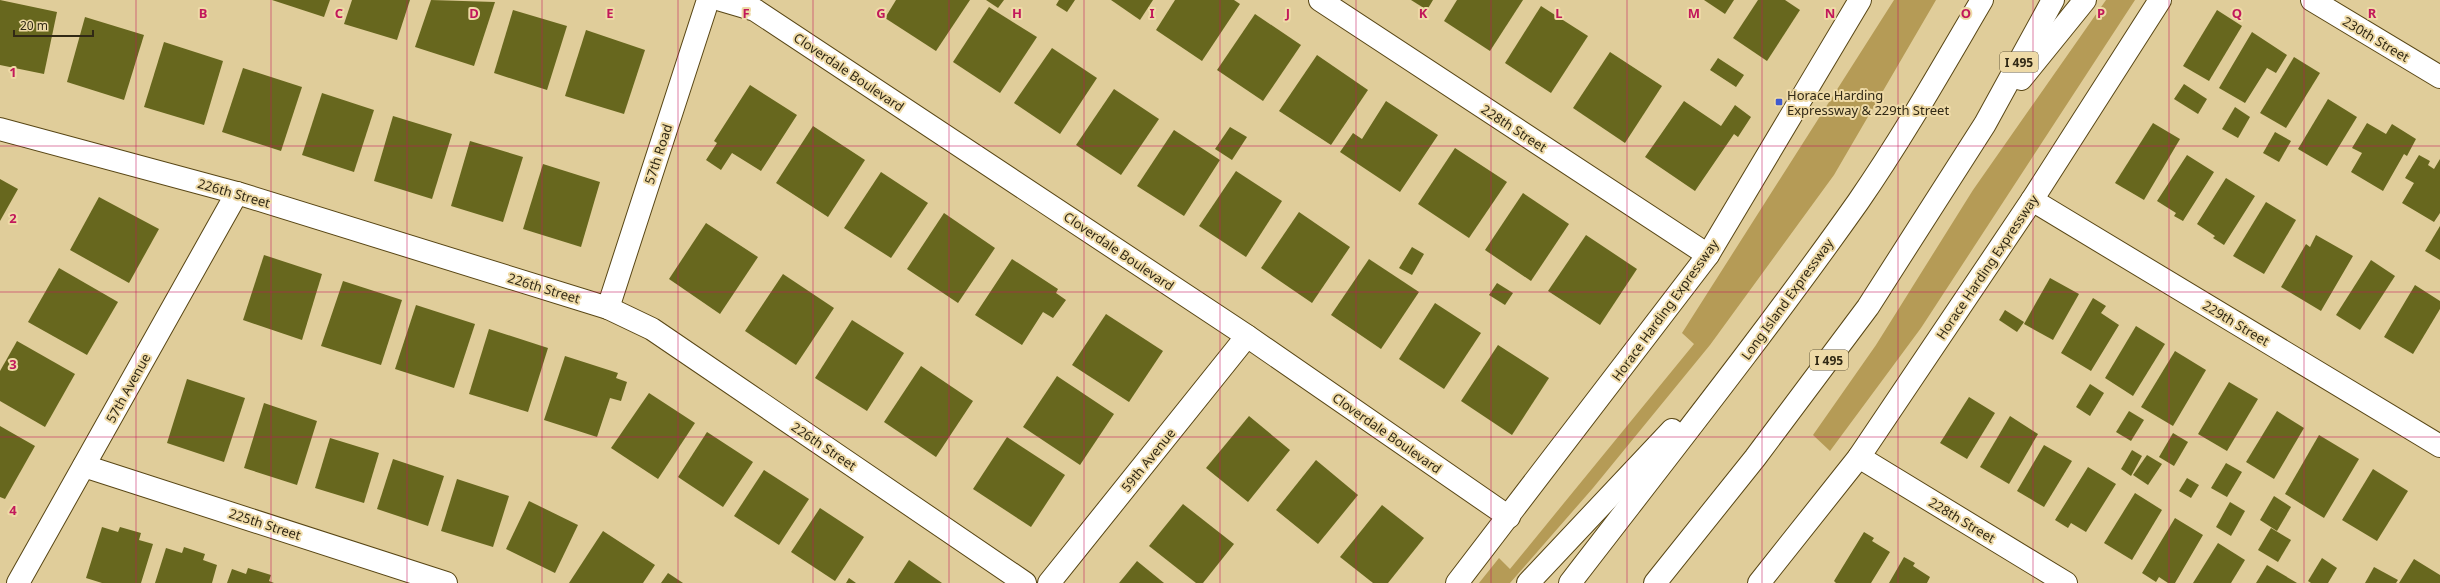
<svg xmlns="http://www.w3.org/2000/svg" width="2440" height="583" viewBox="0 0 2440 583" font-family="'Noto Sans',sans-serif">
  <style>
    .green { fill: #b59b56 }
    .building { fill: #67671e }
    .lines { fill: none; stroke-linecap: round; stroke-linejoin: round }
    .minor-casing { stroke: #584615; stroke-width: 24 }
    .major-casing { stroke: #584615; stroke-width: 24 }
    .highway-casing { stroke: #584615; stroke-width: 24 }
    .minor { stroke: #fff; stroke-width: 22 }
    .major { stroke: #fff; stroke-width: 22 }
    .highway { stroke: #fff; stroke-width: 22 }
    .grid { fill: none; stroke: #c2185b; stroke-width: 1; stroke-opacity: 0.55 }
    .poi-dot { fill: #405acd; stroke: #eedaa7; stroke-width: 1.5 }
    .labels { text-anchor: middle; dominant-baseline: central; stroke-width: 4; stroke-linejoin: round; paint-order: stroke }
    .shield { fill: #eedaa7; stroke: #6a5e41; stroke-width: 1 }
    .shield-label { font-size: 12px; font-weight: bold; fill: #312915 }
    .street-label { font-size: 13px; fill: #312915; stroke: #eedaa7 }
    .poi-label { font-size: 13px; fill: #312915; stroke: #eedaa7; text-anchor: start }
    .grid-label { font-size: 13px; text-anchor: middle; font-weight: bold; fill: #c2185b; stroke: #eedaa7; stroke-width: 4; stroke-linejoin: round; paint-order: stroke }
  </style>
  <rect width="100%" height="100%" fill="#e0cd9a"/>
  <!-- green -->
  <g class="green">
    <path d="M1894,0h42l-102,175 -124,170 -117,143 -83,95h-31l20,-25 11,11 184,-225 -12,-11z"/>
    <path d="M2106,0h29l-214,328 -91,123 -17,-16 63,-90 97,-155z"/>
  </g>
  <!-- building -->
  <g class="building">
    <path d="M0,0l57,12 -13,62 -44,-9z"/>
    <path d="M272,0h58l-6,17z"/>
    <path d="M352,0h58l-13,40 -53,-16z"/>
    <path d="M431,0l64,2 -21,64 -59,-19z"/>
    <path d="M896,0h74l-34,51 -51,-33z"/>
    <path d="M986,0h18l-6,8z"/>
    <path d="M1059,0h16l-8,12 -11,-7z"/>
    <path d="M1111,0h42l-13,20z"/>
    <path d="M1175,0h59l6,4 -38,57 -46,-31z"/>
    <path d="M1411,0h22l-6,10z"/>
    <path d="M1457,0h66l-33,51 -46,-30z"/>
    <path d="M1704,0h30l-9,14z"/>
    <path d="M1758,0h27l15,10 -33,51 -34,-23z"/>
    <path d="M1541,6l47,30 -37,57 -46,-30z"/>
    <path d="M989,7l48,30 -37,56 -47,-31z"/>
    <path d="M513,10l54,16 -20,64 -53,-17z"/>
    <path d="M2217,10l25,16 -33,55 -26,-15z"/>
    <path d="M1255,14l46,31 -38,56 -46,-31z"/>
    <path d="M85,17l59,18 -20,65 -57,-18z"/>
    <path d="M586,30l59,20 -21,64 -59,-18z"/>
    <path d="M2252,32l35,23 -11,18 -9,-5 -22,35 -26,-15z"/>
    <path d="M164,42l59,19 -19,64 -60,-18z"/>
    <path d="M1052,48l45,30 -37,56 -46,-31z"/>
    <path d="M1610,52l52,34 -37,57 -52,-35z"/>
    <path d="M1317,55l51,35 -37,55 -52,-34z"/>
    <path d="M2294,57l26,16 -34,55 -26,-15z"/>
    <path d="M1718,58l26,17 -8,12 -26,-17z"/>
    <path d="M243,68l59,19 -21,64 -59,-19z"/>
    <path d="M2184,84l23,15 -9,15 -24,-15z"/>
    <path d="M750,85l47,30 -36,56 -29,-18 -11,17 -15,-10 11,-17 -3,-2z"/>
    <path d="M1114,89l45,30 -38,56 -45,-30z"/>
    <path d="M322,93l52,17 -20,62 -52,-17z"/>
    <path d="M2328,99l29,18 -30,49 -29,-17z"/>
    <path d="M1386,101l52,34 -38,57 -60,-40 13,-19 9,6z"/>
    <path d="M1684,101l37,25 14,-21 16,12 -13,20 -4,-3 -39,57 -50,-34z"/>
    <path d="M2235,107l15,10 -12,21 -16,-9z"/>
    <path d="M393,116l59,18 -20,65 -58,-18z"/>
    <path d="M2153,123l27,16 -36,61 -29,-17z"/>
    <path d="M2367,123l19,11 6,-10 24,15 -9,17 -3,-2 -21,37 -32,-19 11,-19 -10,-5z"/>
    <path d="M813,126l52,34 -37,57 -52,-34z"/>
    <path d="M1230,127l17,10 -15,23 -17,-11z"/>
    <path d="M1174,130l46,30 -36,56 -47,-30z"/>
    <path d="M2275,132l16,9 -12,21 -16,-9z"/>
    <path d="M470,141l53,16 -20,65 -52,-16z"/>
    <path d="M1455,148l52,34 -38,56 -51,-34z"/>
    <path d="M2187,155l27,17 -31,49 -9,-5 2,-3 -19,-12z"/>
    <path d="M2419,155l11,6 -2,4 6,4 6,-10v54l-6,9 -32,-19 12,-20 -9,-5z"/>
    <path d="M543,164l57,18 -19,65 -58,-18z"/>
    <path d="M1236,171l46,30 -36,56 -47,-31z"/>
    <path d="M881,172l47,31 -37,55 -47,-30z"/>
    <path d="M2226,178l29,18 -31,49 -11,-7 2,-2 -18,-12z"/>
    <path d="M0,179l18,10 -18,32z"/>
    <path d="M1523,193l46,31 -38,57 -46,-31z"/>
    <path d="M99,197l60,32 -30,54 -59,-33z"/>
    <path d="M2266,202l30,18 -32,54 -31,-18z"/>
    <path d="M1299,212l51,35 -38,56 -51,-35z"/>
    <path d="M944,213l51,35 -37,55 -51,-34z"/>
    <path d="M706,223l52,34 -38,57 -51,-35z"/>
    <path d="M2440,226v34l-15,-9z"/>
    <path d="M1586,235l51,34 -37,56 -52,-34z"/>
    <path d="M2316,235l37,21 -32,55 -40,-24 25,-43 4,3z"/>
    <path d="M1412,247l12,7 -12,21 -13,-7z"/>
    <path d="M264,255l58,19 -20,66 -59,-20z"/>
    <path d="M1012,259l46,30 -2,4 10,7 -13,18 -10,-6 -21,33 -47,-30z"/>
    <path d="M1369,259l50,33 -38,57 -50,-34z"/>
    <path d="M2371,260l24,16 -35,54 -24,-15z"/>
    <path d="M59,268l59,34 -31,53 -59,-33z"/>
    <path d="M783,274l51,34 -38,57 -51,-34z"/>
    <path d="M2050,278l29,16 -26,46 -29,-16z"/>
    <path d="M343,281l59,19 -21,65 -60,-19z"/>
    <path d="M1497,283l16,10 -8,12 -16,-10z"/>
    <path d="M2415,285l25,16v8l-27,45 -29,-17z"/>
    <path d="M2093,298l13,8 -5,7 18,12 -28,46 -30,-18z"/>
    <path d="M1435,303l46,30 -37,56 -45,-30z"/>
    <path d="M416,305l59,19 -21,64 -59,-19z"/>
    <path d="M2005,310l19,12 -7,10 -18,-12z"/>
    <path d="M1106,314l57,37 -34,51 -57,-37z"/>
    <path d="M852,320l52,33 -37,58 -52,-33z"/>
    <path d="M2136,326l29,18 -32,52 -28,-18z"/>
    <path d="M489,329l59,19 -20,64 -59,-18z"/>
    <path d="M17,341l58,33 -30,53 -45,-26v-30z"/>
    <path d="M1498,345l51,33 -37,57 -51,-34z"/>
    <path d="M2175,351l31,19 -33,56 -32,-19z"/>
    <path d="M565,356l53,17 -2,5 11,4 -6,19 -11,-3 -13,39 -53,-17z"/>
    <path d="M921,366l52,35 -37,56 -52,-35z"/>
    <path d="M1057,376l57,38 -34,51 -57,-38z"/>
    <path d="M187,379l58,19 -21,64 -57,-19z"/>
    <path d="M2229,382l29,17 -31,52 -29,-17z"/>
    <path d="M2090,384l14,9 -14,23 -14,-9z"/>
    <path d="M649,393l46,30 -37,56 -47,-31z"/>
    <path d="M1969,397l26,16 -28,46 -27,-16z"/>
    <path d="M264,403l53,18 -20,64 -53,-17z"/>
    <path d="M2129,411l15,9 -13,21 -15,-9z"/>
    <path d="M2277,411l27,17 -30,51 -28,-17z"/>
    <path d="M1249,416l41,34 -42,52 -42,-34z"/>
    <path d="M2010,416l28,18 -29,50 -29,-17z"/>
    <path d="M0,426l35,20 -30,53 -5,-2z"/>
    <path d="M707,432l46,30 -30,45 -45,-30z"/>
    <path d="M2173,433l15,9 -14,24 -15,-9z"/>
    <path d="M2319,435l40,24 -35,59 -39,-24z"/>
    <path d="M1007,437l58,38 -34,52 -58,-38z"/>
    <path d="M330,438l49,15 -15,50 -49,-15z"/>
    <path d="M2044,445l28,16 -28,46 -27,-16z"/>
    <path d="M2132,450l10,6 -11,20 -10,-7z"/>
    <path d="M2147,455l15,9 -14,21 -15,-10z"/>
    <path d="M393,459l51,17 -16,50 -51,-17z"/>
    <path d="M1316,460l42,35 -40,49 -42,-34z"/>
    <path d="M2226,463l16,9 -15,25 -16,-9z"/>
    <path d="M2088,467l28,17 -30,48 -15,-9 -3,5 -13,-8z"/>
    <path d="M2373,469l35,22 -31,50 -35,-21z"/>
    <path d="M764,470l45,29 -30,46 -45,-29z"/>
    <path d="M2187,478l12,7 -8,13 -12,-7z"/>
    <path d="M457,479l52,17 -16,51 -52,-16z"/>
    <path d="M2135,493l27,17 -30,50 -28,-17z"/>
    <path d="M2274,496l17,11 -14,24 -17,-11z"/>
    <path d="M529,501l49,24 -23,48 -49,-24z"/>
    <path d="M2230,502l15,9 -14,25 -15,-9z"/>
    <path d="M1183,504l51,40 -31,39h-7l-47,-37z"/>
    <path d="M1382,505l42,33 -36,45h-15l-33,-26z"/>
    <path d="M820,508l44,29 -29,44 -44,-29z"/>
    <path d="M2175,518l28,17 -28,48h-7l-9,-6 -3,5 -14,-9z"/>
    <path d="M102,527l16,5 2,-5 21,6 -2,7 14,4 -12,39h-39l-16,-5z"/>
    <path d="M2271,528l20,12 -13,22 -20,-12z"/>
    <path d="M603,531l52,34 -12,18h-74z"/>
    <path d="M1864,532l10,6 -2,3 18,11 -19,31h-35l-2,-2z"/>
    <path d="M2218,543l27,17 -14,23h-38z"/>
    <path d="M184,547l21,7 -2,6 14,5 -5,18h-57l11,-35 16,5z"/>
    <path d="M1904,557l11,6 -2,3 17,11 -3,6h-38z"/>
    <path d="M2322,558l15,10 -9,15h-17l-3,-2z"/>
    <path d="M2414,559l26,16v8h-41z"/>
    <path d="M909,560l33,23h-48z"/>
    <path d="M1137,561l27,22h-45z"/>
    <path d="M2267,565l30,18h-41z"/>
    <path d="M2374,567l24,13 -2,3h-31z"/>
    <path d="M248,568l23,7 -2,6 5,2h-47l5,-14 14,5z"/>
    <path d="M668,573l15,10h-22z"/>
    <path d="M849,578l7,5h-10z"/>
  </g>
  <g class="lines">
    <!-- minor casing -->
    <g class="minor-casing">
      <g id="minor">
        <path d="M721,0l34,10 492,326 262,181"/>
        <path d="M1320,0l388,255"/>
        <path d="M2312,0l128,77"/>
        <path d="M0,129l237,64 371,115 44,21 373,254"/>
        <path d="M2032,200l408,246"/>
        <path d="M608,308l100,-308"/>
        <path d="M1859,457l207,126"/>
        <path d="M84,466l362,117"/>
        <path d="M18,583l219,-390"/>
        <path d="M1049,583l198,-247"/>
      </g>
    </g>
    <!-- major casing -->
    <g class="major-casing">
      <g id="major">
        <path d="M1457,583l251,-328 152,-255"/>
        <path d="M1759,583l100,-126 173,-257 128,-200"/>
      </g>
    </g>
    <!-- highway casing -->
    <g class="highway-casing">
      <g id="highway">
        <path d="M2021,79l64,-79"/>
        <path d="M1528,583l144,-153"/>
        <path d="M1570,583c97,-126 196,-251 288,-381 45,-65 84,-134 124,-202"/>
        <path d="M1655,583l100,-125 113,-151 117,-183 68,-124"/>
      </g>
    </g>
    <!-- minor -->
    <use href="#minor" class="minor"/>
    <!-- major -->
    <use href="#major" class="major"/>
    <!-- highway -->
    <use href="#highway" class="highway"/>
  </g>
  <!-- grid -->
  <path class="grid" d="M136,0v583M271,0v583M407,0v583M542,0v583M678,0v583M813,0v583M949,0v583M1084,0v583M1220,0v583M1356,0v583M1491,0v583M1627,0v583M1762,0v583M1898,0v583M2033,0v583M2169,0v583M2304,0v583M0,146h2440M0,292h2440M0,437h2440"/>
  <!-- markers -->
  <rect class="poi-dot" x="1775" y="98" width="8" height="8" rx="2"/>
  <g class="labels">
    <!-- shield labels -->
    <g class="shield">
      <rect x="2000" y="52" width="38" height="20" rx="3"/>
      <rect x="1810" y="350" width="38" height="20" rx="3"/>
    </g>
    <g class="shield-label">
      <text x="2019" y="62">I 495</text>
      <text x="1829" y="360">I 495</text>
    </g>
    <!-- street labels -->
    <g class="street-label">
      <text transform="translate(2376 39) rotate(31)">230th Street</text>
      <text transform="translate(849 72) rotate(34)">Cloverdale Boulevard</text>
      <text transform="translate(1514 128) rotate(33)">228th Street</text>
      <text transform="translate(658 154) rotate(-72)">57th Road</text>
      <text transform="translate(234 193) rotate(16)">226th Street</text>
      <text transform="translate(1119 251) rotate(34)">Cloverdale Boulevard</text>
      <text transform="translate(1987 267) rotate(-56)">Horace Harding Expressway</text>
      <text transform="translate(544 288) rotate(17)">226th Street</text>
      <text transform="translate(1787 299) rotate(-54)">Long Island Expressway</text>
      <text transform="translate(1665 310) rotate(-54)">Horace Harding Expressway</text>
      <text transform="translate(2236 323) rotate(31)">229th Street</text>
      <text transform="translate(128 388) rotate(-61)">57th Avenue</text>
      <text transform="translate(1387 433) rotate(35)">Cloverdale Boulevard</text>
      <text transform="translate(824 446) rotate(34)">226th Street</text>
      <text transform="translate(1148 460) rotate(-51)">59th Avenue</text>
      <text transform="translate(1962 520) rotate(31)">228th Street</text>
      <text transform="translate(265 524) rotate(18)">225th Street</text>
    </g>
    <!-- poi labels -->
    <g class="poi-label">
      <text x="1787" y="95">Horace Harding<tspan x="1787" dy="15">Expressway &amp; 229th Street</tspan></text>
    </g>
  </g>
  <g class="grid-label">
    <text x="203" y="18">B</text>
    <text x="339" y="18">C</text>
    <text x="474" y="18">D</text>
    <text x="610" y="18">E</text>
    <text x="746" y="18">F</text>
    <text x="881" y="18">G</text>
    <text x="1017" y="18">H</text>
    <text x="1152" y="18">I</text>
    <text x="1288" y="18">J</text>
    <text x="1423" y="18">K</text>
    <text x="1559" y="18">L</text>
    <text x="1694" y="18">M</text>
    <text x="1830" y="18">N</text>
    <text x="1966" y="18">O</text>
    <text x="2101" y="18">P</text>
    <text x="2237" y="18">Q</text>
    <text x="2372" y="18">R</text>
    <text x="13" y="77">1</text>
    <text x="13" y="223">2</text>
    <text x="13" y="369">3</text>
    <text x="13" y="515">4</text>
  </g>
  <!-- scale -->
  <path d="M14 30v6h79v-6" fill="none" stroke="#312915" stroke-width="2"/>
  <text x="20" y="30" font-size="12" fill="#312915" stroke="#eedaa7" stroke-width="3" paint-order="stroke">20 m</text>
</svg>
